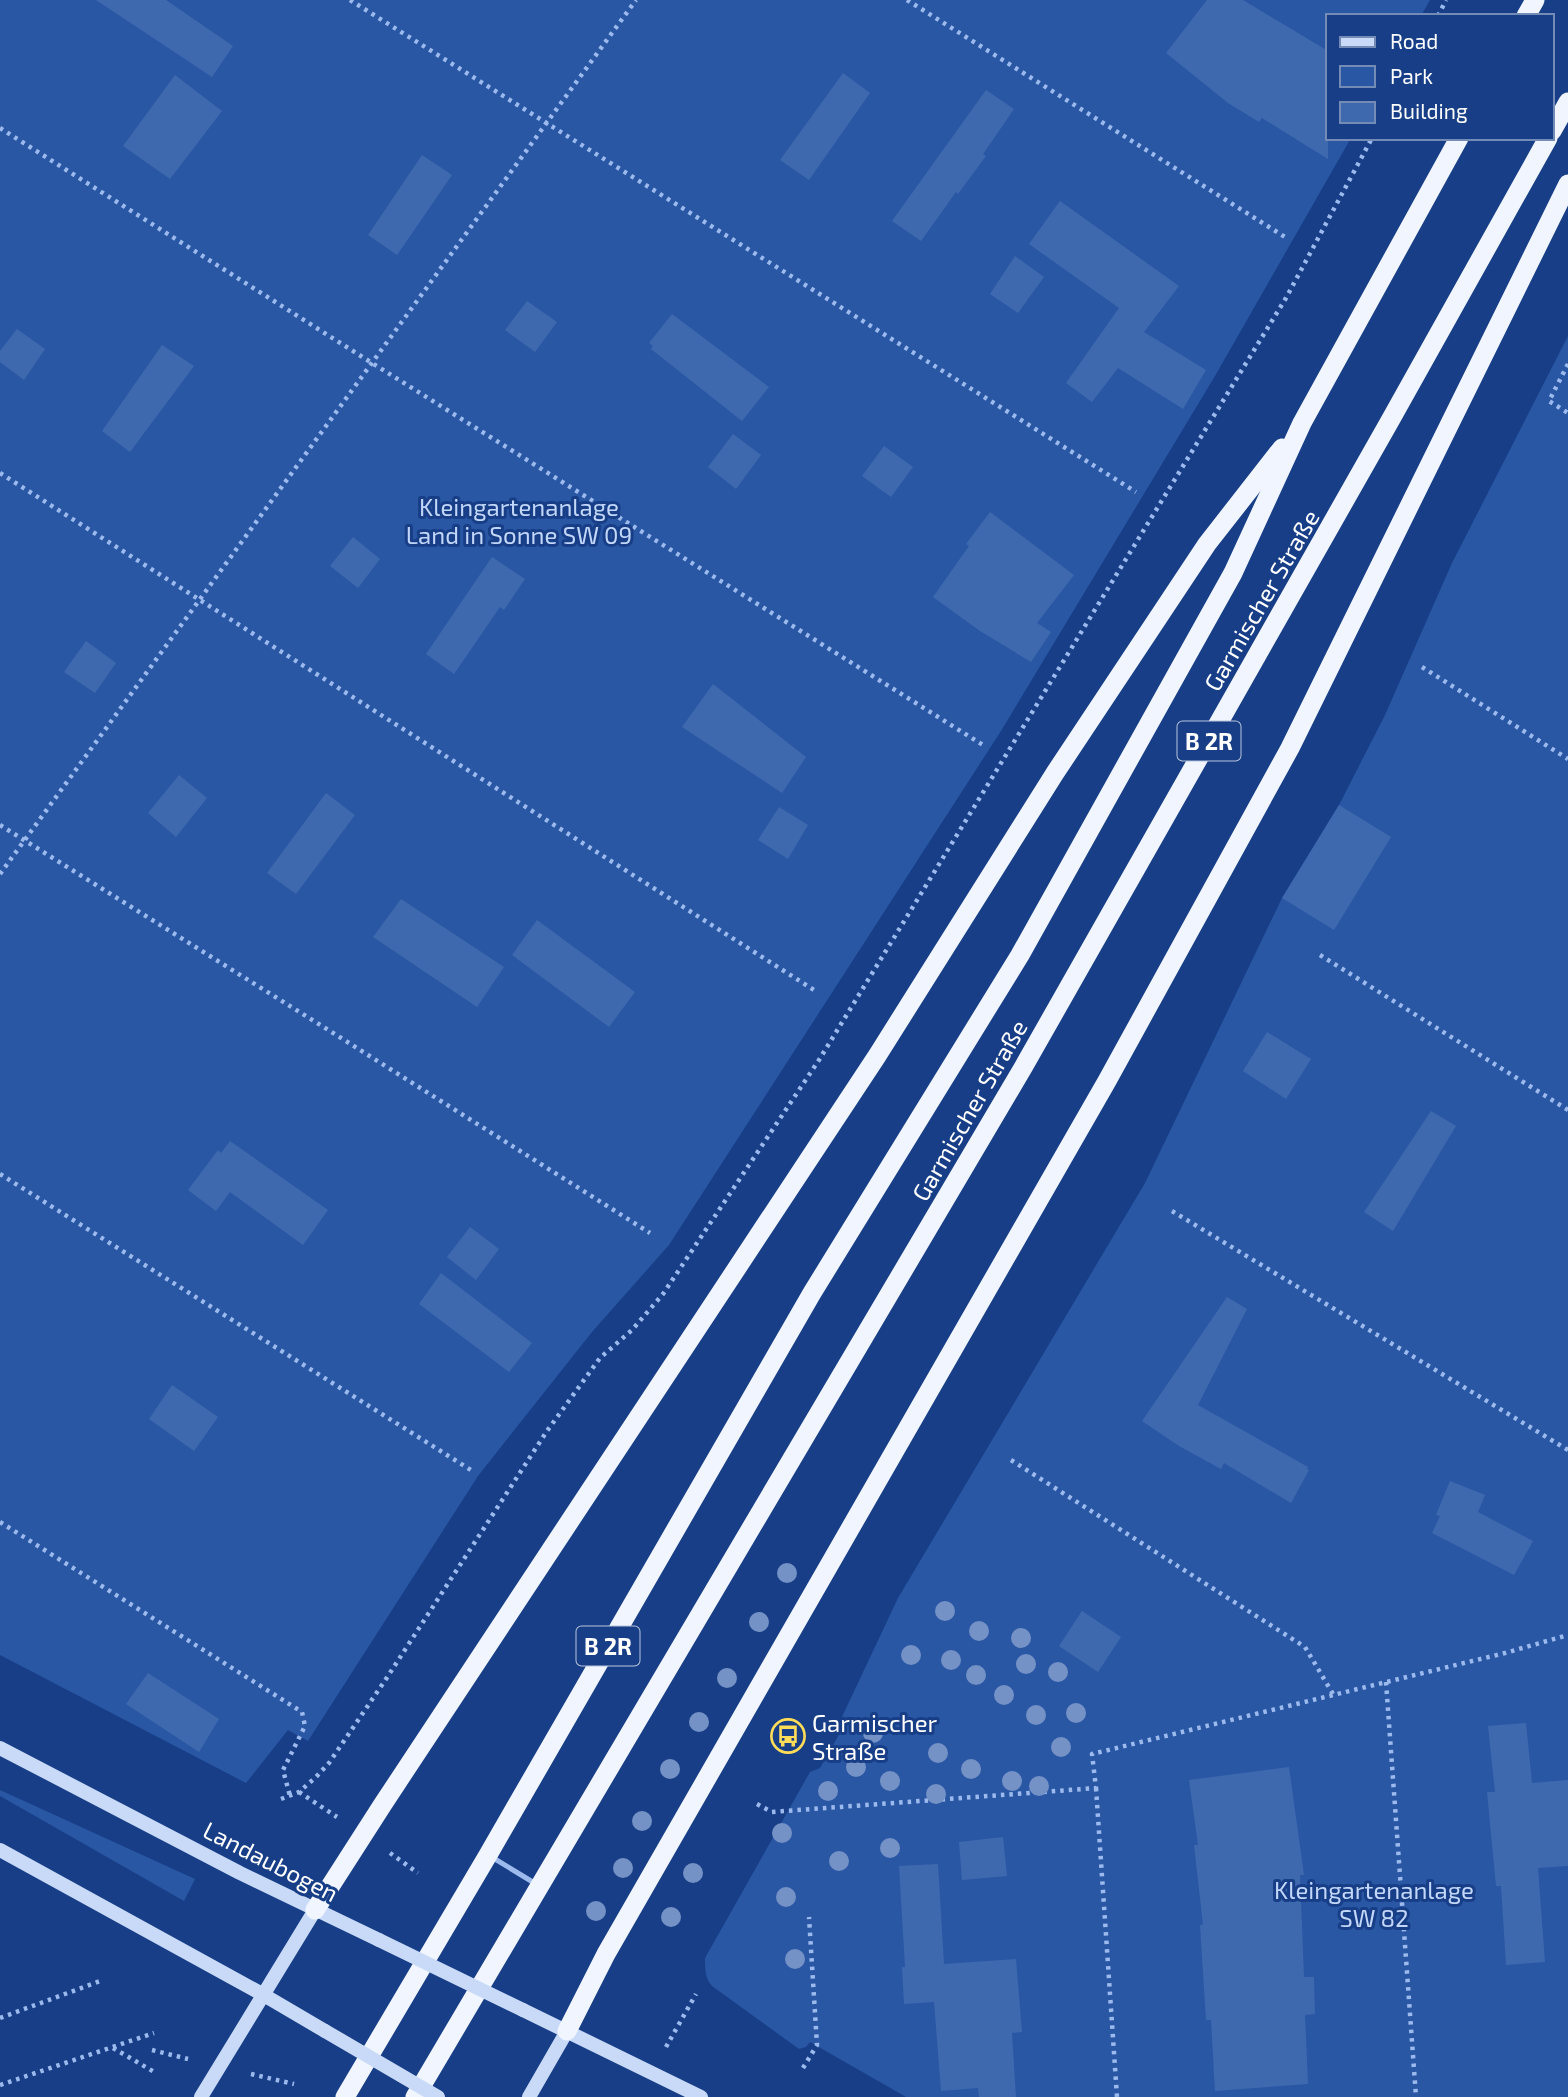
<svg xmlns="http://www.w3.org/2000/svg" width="1568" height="2097" viewBox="0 0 1568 2097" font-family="'Exo 2',sans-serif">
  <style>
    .green { fill: #2957a4 }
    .building { fill: #3f69af }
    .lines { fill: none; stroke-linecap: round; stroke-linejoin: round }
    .path { stroke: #9cbaed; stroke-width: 4.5; stroke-dasharray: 3.5 5; stroke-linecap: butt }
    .service { stroke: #9cbaed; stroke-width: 5 }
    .secondary { stroke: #c9daf9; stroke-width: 14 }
    .trunk { stroke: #f0f5ff; stroke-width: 19 }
    .secondary-bridge { stroke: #c9daf9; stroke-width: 14 }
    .tree { fill: #7592c6 }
    .labels { text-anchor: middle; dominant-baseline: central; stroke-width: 6; stroke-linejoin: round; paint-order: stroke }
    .shield { fill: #173e86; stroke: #b9c5db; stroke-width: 2 }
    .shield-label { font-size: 23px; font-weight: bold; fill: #fff }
    .park-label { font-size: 24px; fill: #c2d7fa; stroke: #173e86 }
    .street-label { font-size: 24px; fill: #fff; stroke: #173e86 }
    .poi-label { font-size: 24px; fill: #fff; stroke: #173e86; text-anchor: start }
  </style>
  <rect width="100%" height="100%" fill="#173e86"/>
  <!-- green -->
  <g class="green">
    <path d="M0,0h1430l-9,16h-93v122h23l-136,238 -214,355 -332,514 -77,87 -114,144 -170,265 -20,-11 -42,53 -246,-128z"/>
    <path d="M1568,336v1761h-662l-96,-55 -4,5 -7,2 -87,-63c-7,-8 -7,-17 -7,-28l105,-186 10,-4 20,-35v-12l58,-123 247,-415 137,-285 57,-93 46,-90 67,-152z"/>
    <path d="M0,1790l195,89 -11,22 -184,-105z"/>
  </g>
  <!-- building -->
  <g class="building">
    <path d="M96,0h70l67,46 -21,31z"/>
    <path d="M1207,0h36l85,51v108l-66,-41 -3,4 -31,-19 -62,-50z"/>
    <path d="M843,73l27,20 -61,87 -29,-20z"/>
    <path d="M175,75l47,36 -52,68 -47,-33z"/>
    <path d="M986,90l28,19 -31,45 3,2 -28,38 -2,-2 -35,49 -29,-20z"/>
    <path d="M422,155l30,20 -55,80 -29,-20z"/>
    <path d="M1060,201l119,85 -35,46 62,38 -23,39 -65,-41 -26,34 -26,-19 53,-75 -90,-64z"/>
    <path d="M1015,256l29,21 -26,36 -28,-19z"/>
    <path d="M527,301l30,21 -22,30 -30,-22z"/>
    <path d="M672,314l97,73 -27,34 -91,-72 2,-3 -4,-3z"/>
    <path d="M17,329l28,20 -21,31 -24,-18v-11z"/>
    <path d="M162,345l32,21 -64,86 -28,-21z"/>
    <path d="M733,434l28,21 -25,34 -28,-22z"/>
    <path d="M884,446l29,21 -22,30 -29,-21z"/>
    <path d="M990,512l84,63 -37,48 14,9 -20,30 -51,-31 -47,-34 36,-51 -3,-2z"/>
    <path d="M353,537l27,22 -22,29 -28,-22z"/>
    <path d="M492,557l33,22 -21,31 -4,-3 -46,67 -28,-20z"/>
    <path d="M86,641l30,22 -21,30 -31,-21z"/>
    <path d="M713,684l93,73 -24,36 -100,-66z"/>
    <path d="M179,775l28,23 -31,39 -28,-24z"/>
    <path d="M326,793l29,22 -59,79 -29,-21z"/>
    <path d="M1339,805l52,32 -57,93 -52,-32z"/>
    <path d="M779,807l29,18 -20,34 -30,-19z"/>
    <path d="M401,899l103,68 -27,40 -104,-70z"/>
    <path d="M537,920l98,72 -26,35 -97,-72z"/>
    <path d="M1267,1032l44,27 -25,40 -43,-28z"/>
    <path d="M1431,1111l25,15 -63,105 -29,-19z"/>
    <path d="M230,1141l98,69 -25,35 -73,-53 -14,19 -28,-21 30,-40 3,3z"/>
    <path d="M470,1227l29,22 -23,31 -29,-23z"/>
    <path d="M441,1273l91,70 -23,29 -90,-68z"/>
    <path d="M1227,1297l20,12 -49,96 110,62 -1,2 2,1 -18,33 -67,-40 -3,6 -42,-23 -37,-25z"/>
    <path d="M172,1385l46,32 -24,34 -45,-32z"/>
    <path d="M1450,1481l35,14 -7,17 55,29 -19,34 -82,-42 8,-17 -4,-1z"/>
    <path d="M1082,1611l39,26 -23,35 -39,-26z"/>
    <path d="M148,1673l71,46 -20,33 -73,-48z"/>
    <path d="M1526,1723l6,60 36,-3v86l-30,2 7,94 -39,3 -5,-79h-5l-9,-94h8l-7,-66z"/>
    <path d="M1289,1767l15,108h-4l4,102h10l1,37 -10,1 3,69 -93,7 -4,-71h-5l-6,-95h3l-9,-80h4l-9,-65z"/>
    <path d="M1003,1837l4,39 -45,4 -3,-38z"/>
    <path d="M938,1864l6,100 72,-5 6,73 -10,1 4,64h-37l-1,-9 -37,3 -7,-89 -30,2 -2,-37h3l-6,-101z"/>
  </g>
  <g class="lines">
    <!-- path -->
    <g class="path">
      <path d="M350,0l786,492"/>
      <path d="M907,0l378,237"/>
      <path d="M1438,16l8,-16"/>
      <path d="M0,128l372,235 611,382"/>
      <path d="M1568,364l-19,37 19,12"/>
      <path d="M0,473l814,517"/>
      <path d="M1422,667l146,92"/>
      <path d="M0,825l330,206 320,202"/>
      <path d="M0,874l636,-874"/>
      <path d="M1320,955l248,155"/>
      <path d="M0,1174l474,298"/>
      <path d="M1172,1211l396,239"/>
      <path d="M1011,1460l294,187 28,47"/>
      <path d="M0,1522l302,190 3,14 -22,44 7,26"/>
      <path d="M1386,1682l30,415"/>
      <path d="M1096,1788l21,309"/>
      <path d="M299,1792l38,25"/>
      <path d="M281,1799l18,-7 17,-15 13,-14 57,-84 161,-248 53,-73 32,-28 31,-36 156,-234 467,-762 86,-160"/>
      <path d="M757,1804l15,8 324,-24 -4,-34 413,-101 63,-18"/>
      <path d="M390,1853l28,20"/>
      <path d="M0,2018l103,-38"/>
      <path d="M666,2047l30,-53"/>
      <path d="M113,2048l43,25"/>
      <path d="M152,2050l36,9"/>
      <path d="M803,2068l14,-23 -8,-128"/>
      <path d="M251,2074l43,10"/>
      <path d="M0,2085l154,-52"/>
    </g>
    <!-- service -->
    <path class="service" d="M490,1856l46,28"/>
    <!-- secondary -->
    <g class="secondary">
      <path d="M0,1748l240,125 139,67"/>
      <path d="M0,1850l262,144 63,37"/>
      <path d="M523,2010l178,87"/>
      <path d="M201,2097l114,-187"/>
      <path d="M529,2097l38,-66"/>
    </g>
    <!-- trunk -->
    <g class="trunk">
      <path d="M1526,16l9,-16"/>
      <path d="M1552,131l16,-29"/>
      <path d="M315,1910l68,-106 494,-748 178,-283 152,-229 75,-96"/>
      <path d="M567,2031l39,-77 501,-873 183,-333 278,-564"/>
      <path d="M345,2097l143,-242 324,-562 208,-338 213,-382 69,-150 157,-285"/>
      <path d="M415,2097l609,-1031 367,-647 157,-281"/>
    </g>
    <!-- secondary-bridge -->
    <g class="secondary-bridge">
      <path d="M379,1940l144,70"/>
      <path d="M325,2031l113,66"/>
    </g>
  </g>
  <!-- trees -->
  <g class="tree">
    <circle cx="787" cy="1573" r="10"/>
    <circle cx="945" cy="1611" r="10"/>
    <circle cx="759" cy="1622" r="10"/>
    <circle cx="979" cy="1631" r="10"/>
    <circle cx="1021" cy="1638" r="10"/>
    <circle cx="911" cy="1655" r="10"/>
    <circle cx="951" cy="1660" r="10"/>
    <circle cx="1026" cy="1664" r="10"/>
    <circle cx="1058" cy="1672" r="10"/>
    <circle cx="976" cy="1675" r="10"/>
    <circle cx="727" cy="1678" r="10"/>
    <circle cx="1004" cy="1695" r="10"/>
    <circle cx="1076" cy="1713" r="10"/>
    <circle cx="1036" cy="1715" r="10"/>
    <circle cx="699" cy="1722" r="10"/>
    <circle cx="873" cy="1733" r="10"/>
    <circle cx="1061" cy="1747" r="10"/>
    <circle cx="938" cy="1753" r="10"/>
    <circle cx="856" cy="1767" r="10"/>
    <circle cx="670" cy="1769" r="10"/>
    <circle cx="971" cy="1769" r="10"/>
    <circle cx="890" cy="1781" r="10"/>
    <circle cx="1012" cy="1781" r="10"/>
    <circle cx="1039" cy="1786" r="10"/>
    <circle cx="828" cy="1791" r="10"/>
    <circle cx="936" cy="1794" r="10"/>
    <circle cx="642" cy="1821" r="10"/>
    <circle cx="782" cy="1833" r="10"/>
    <circle cx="890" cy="1848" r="10"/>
    <circle cx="839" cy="1861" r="10"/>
    <circle cx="623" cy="1868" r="10"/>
    <circle cx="693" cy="1873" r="10"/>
    <circle cx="786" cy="1897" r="10"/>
    <circle cx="596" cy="1911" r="10"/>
    <circle cx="671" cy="1917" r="10"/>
    <circle cx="795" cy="1959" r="10"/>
  </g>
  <!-- icons -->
  <defs>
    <g id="bus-ring" transform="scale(1.75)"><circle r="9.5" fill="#173e86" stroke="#ffdc58" stroke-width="1.5"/><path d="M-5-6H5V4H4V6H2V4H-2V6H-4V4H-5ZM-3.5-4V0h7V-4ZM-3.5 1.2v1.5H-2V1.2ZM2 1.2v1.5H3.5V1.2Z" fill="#ffdc58"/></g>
  </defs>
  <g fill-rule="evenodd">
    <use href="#bus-ring" x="788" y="1736"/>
  </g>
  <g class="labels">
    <!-- shield labels -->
    <g class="shield">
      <rect x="1177.5" y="721.5" width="63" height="39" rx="5"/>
      <rect x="576.5" y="1626.5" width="63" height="39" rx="5"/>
    </g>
    <g class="shield-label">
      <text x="1209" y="741">B 2R</text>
      <text x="608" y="1646">B 2R</text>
    </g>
    <!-- park labels -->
    <g class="park-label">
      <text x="519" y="506">Kleingartenanlage<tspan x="519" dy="28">Land in Sonne SW 09</tspan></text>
      <text x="1374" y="1889">Kleingartenanlage<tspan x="1374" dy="28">SW 82</tspan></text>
    </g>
    <!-- street labels -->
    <g class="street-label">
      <text transform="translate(1261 600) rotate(-60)">Garmischer Straße</text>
      <text transform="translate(969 1110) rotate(-60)">Garmischer Straße</text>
      <text transform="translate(271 1861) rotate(27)">Landaubogen</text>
    </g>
    <!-- poi labels -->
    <g class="poi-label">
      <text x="812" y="1722">Garmischer<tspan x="812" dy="28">Straße</tspan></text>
    </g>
  </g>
  <!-- legend -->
  <rect x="1326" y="14" width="228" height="126" fill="#173e86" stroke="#748bb6" stroke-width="2"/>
  <rect x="1340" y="37" width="35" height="10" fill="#c9daf9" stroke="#748bb6" stroke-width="2"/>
  <text x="1390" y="49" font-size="21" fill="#ffffff">Road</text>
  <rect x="1340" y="66" width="35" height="21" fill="#2957a4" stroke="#748bb6" stroke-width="2"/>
  <text x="1390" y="84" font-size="21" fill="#ffffff">Park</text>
  <rect x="1340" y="102" width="35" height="21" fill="#3f69af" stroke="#748bb6" stroke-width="2"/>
  <text x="1390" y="119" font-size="21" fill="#ffffff">Building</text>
</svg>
